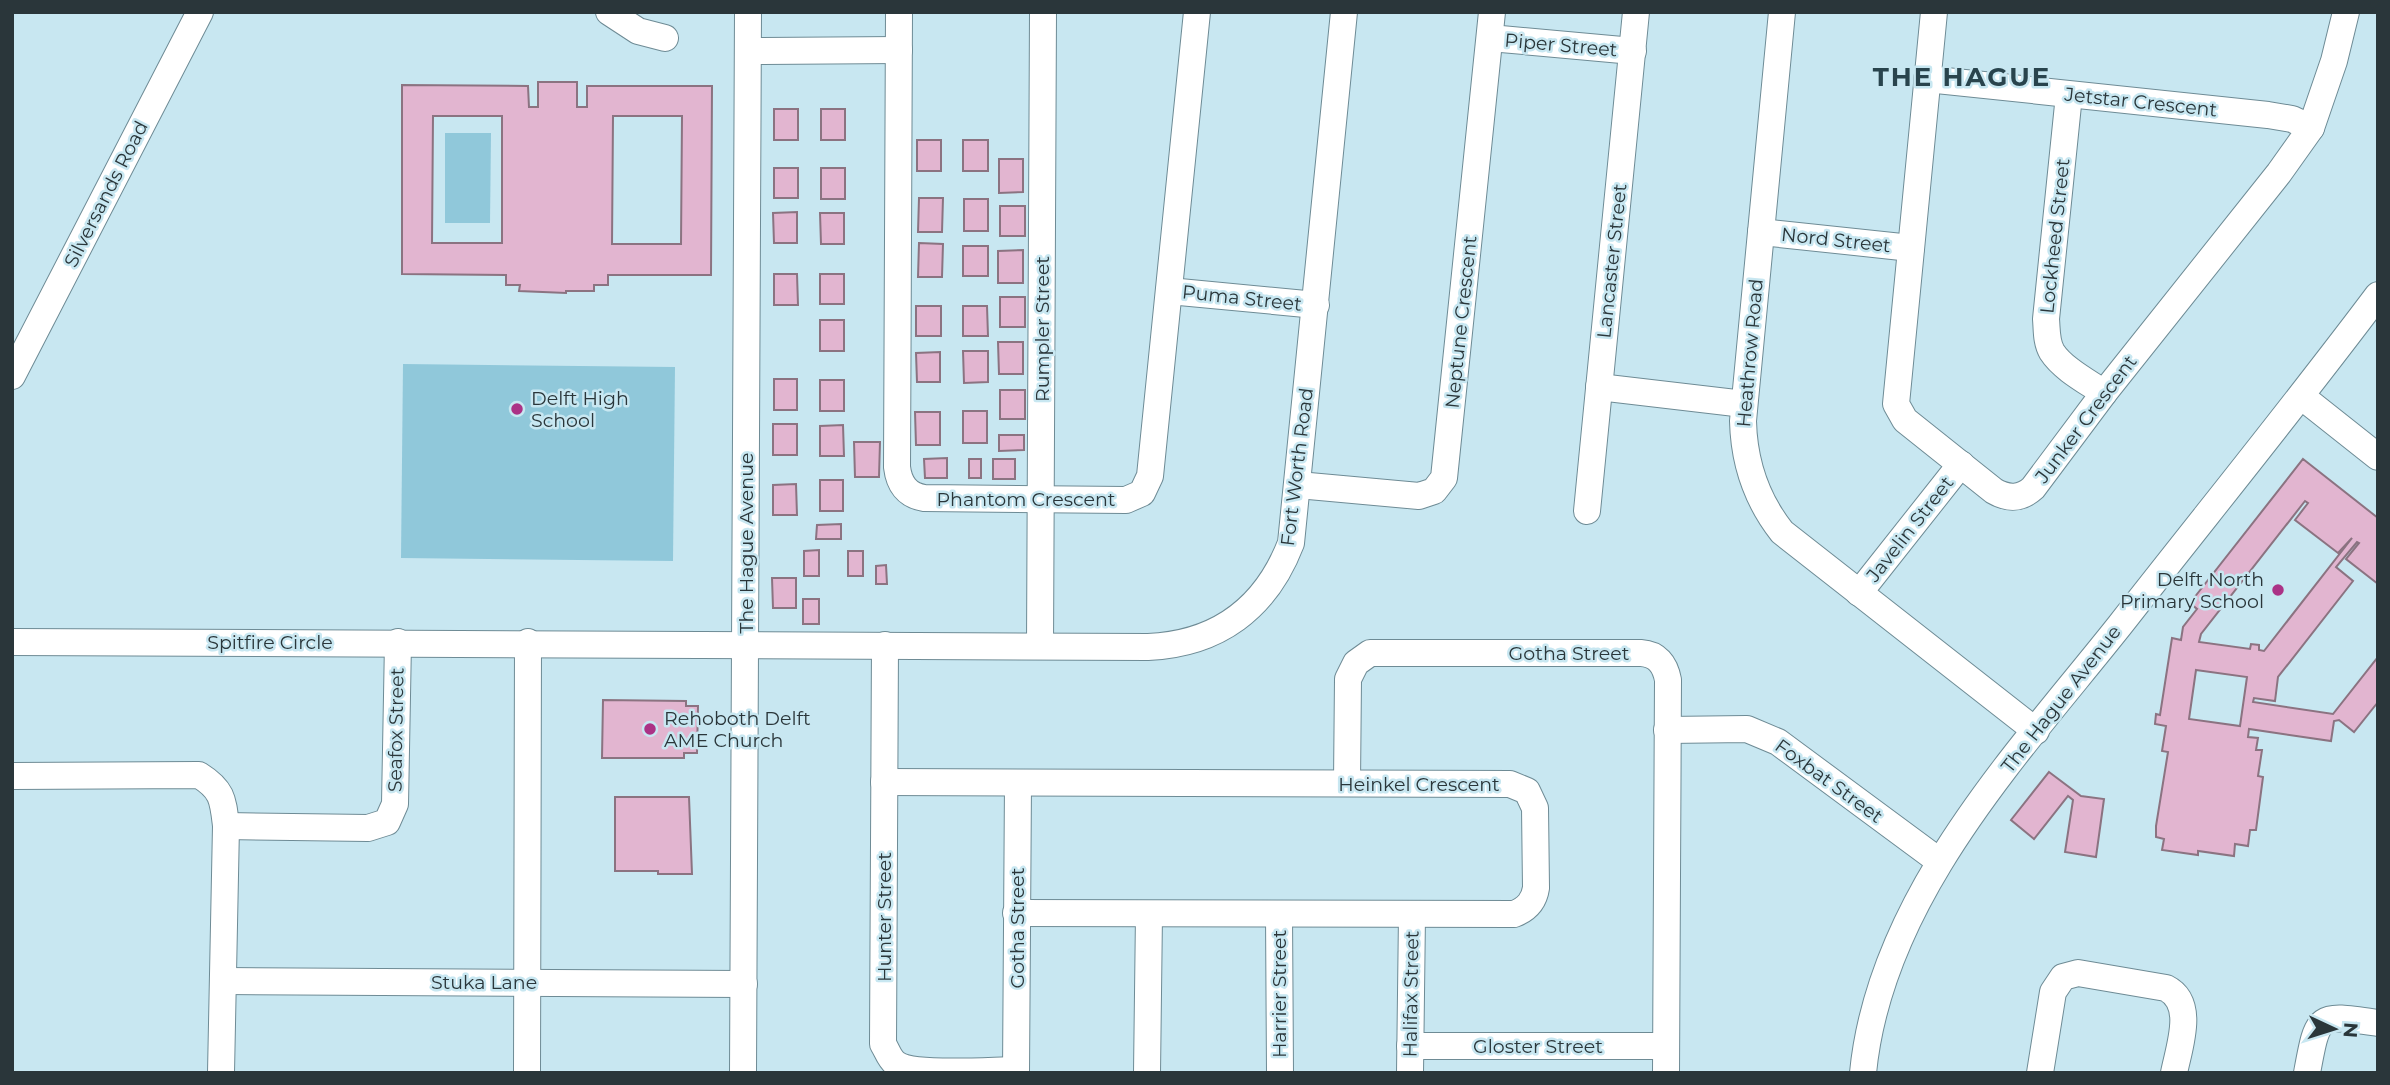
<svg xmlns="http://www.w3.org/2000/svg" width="2390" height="1085" viewBox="0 0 2390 1085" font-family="Montserrat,sans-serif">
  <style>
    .green { fill: #90c8da }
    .building { fill: #e2b5d0; stroke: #8b7381; stroke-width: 2; fill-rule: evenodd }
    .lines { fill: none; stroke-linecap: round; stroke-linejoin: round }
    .minor-casing { stroke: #6e8b95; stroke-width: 28 }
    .minor { stroke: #fff; stroke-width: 26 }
    .poi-dot { fill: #ab3286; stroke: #c8e7f1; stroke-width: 2.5 }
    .labels { text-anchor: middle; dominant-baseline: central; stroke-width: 5; stroke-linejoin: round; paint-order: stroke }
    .street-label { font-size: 19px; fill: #2a363a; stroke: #c8e7f1 }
    .poi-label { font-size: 19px; fill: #2a363a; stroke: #c8e7f1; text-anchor: start }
    .district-label { font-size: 26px; font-weight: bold; letter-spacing: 2px; fill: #29444d; stroke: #c8e7f1 }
  </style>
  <rect width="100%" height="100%" fill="#c8e7f1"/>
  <!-- green -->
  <g class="green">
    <path d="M445,133h46l-1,90h-45z"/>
    <path d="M403,364l272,3 -2,194 -272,-3z"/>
  </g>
  <!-- building -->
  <g class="building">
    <path d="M538,82h39v25h10v-21h125l-1,189h-103v10h-14v6h-28v2l-47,-2 1,-6h-14v-10l-104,-1v-189l126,1 1,21h9zM433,116h69v127h-70zM613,116h69l-1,128h-69z"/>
    <rect x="774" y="109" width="24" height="31"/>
    <rect x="821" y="109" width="24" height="31"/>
    <rect x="917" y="140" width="24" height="31"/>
    <rect x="963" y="140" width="25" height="31"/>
    <path d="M999,159h24v33l-24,1z"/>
    <rect x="774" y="168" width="24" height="30"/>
    <rect x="821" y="168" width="24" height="31"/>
    <path d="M919,198h24l-1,34h-24z"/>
    <rect x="964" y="199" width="24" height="32"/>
    <rect x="1000" y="206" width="25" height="30"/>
    <path d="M797,212v31h-23l-1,-30z"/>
    <path d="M820,213h24v31h-23z"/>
    <path d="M919,243l24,1 -1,33h-24z"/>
    <rect x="963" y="246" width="25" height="30"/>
    <path d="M1023,250v33h-25v-32z"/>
    <path d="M774,274h23l1,31h-24z"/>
    <rect x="820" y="274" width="24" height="30"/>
    <rect x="1000" y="297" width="25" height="30"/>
    <rect x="916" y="306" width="25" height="30"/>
    <path d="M963,306h24l1,30h-25z"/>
    <rect x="820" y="320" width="24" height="31"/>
    <path d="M998,342h25v32h-24z"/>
    <path d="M963,351h25v31l-24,1z"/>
    <path d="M940,352v30h-23l-1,-29z"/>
    <rect x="774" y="379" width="23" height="31"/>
    <rect x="820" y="380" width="24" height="31"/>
    <rect x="1000" y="390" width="25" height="29"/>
    <rect x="963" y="411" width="24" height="32"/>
    <path d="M915,412h25v33h-24z"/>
    <rect x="773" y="424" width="24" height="31"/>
    <path d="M843,425l1,31h-24v-30z"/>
    <path d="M999,435h25v15l-25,1z"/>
    <path d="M854,442h26l-1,35h-24z"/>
    <path d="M947,458v20h-22l-1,-19z"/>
    <rect x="969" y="459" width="12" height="19"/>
    <rect x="993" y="459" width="22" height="20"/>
    <path d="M2303,459l75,59v66l-32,-25 13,-16 -2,-1 -21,25 17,14 -75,96 -3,24 -21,-3 -1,4 80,12 45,-57v45l-24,30 -15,-12 -5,1 -3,20 -82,-12 -1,8 10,1 -2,12h6l-4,26 5,1 -7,53h-6l-2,16 -13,-2 -1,12 -36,-5v4l-36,-5 2,-11 -8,-2v-11l12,-74 -6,-1 4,-25 -11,-2 1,-10 4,1 12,-77 9,2 2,-13 14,-18 -7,-6zM2305,501l3,2 -13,17 43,33 14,-15 -88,113 -5,-1v-5l-8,-1 -1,5 -51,-7 2,-8zM2196,670l51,7 -7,49 -51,-7z"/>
    <rect x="820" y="480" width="23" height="31"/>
    <path d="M796,484l1,31h-24v-30z"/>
    <path d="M841,524v15h-25l1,-14z"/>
    <path d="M819,550v26h-15v-25z"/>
    <rect x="848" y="551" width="15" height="25"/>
    <path d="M886,565l1,19h-11v-18z"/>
    <path d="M772,578h24v30h-23z"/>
    <rect x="803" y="599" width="16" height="25"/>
    <path d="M603,700l83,1v5h12l-1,47h-13v5h-82z"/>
    <path d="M2049,772l32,24 23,3 -8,58 -31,-5 8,-52 -5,-4 -34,43 -23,-19z"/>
    <path d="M615,797h74l3,77h-34v-3h-43z"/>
  </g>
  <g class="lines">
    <!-- minor casing -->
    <g class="minor-casing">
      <g id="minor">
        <path d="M609,12l29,19 27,7"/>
        <path d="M899,12l-2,455c2,17 10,28 27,31l202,2 16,-7 8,-17 47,-464"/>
        <path d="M1782,12l-39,409c1,42 13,78 39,111l254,199"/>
        <path d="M1934,12l-38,392 9,16 89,71c14,8 27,8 39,-3l71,-95 175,-220 32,-45 23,-67 12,-49"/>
        <path d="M1490,38l143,13"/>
        <path d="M748,51l151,-1"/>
        <path d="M1927,79l341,36 24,4 19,9"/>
        <path d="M2069,95l-23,224c1,11 0,23 6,33 11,17 36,30 52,41"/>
        <path d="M1761,232l150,16"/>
        <path d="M1169,291l147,14"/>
        <path d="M12,376l188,-364"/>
        <path d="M1599,387l145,17"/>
        <path d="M2301,396l77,61"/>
        <path d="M1298,485l121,11 15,-5 10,-13 48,-466"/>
        <path d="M1587,511l49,-499"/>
        <path d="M1859,593l102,-129"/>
        <path d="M12,642c379,0 758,2 1136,5 70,-3 118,-39 143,-104l53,-531"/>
        <path d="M885,645l-2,399c4,6 6,14 12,19 17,14 96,7 121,7"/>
        <path d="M1040,646l3,-634"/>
        <path d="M1667,730l80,-1 31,13 161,119"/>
        <path d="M12,776l187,-1c24,15 24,25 27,51l-5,247"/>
        <path d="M884,782l626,2 17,7 8,17 1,80c-2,13 -9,21 -22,26l-498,-1"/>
        <path d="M1347,783l1,-104 8,-16 14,-10h271c16,1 24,11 27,27l-2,393"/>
        <path d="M226,826l142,2 19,-6 8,-18 3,-162"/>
        <path d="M1279,914l1,159"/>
        <path d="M225,981l519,3"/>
        <path d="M1410,1046h256"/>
        <path d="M527,1073l1,-431"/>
        <path d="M743,1073l5,-1061"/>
        <path d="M1016,1073l2,-290"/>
        <path d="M1147,1073l2,-159"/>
        <path d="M1410,1073l2,-158"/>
        <path d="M1863,1073c17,-175 153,-317 257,-448 86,-110 174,-218 258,-330"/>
        <path d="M2040,1073l13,-81 10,-15 15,-4 88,15c30,15 13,59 8,85"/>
        <path d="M2307,1073c11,-60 10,-59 71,-50"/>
      </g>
    </g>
    <!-- minor -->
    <use href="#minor" class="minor"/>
  </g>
  <!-- markers -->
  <g class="poi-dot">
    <circle cx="517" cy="409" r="7"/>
    <circle cx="2278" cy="590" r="7"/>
    <circle cx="650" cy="729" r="7"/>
  </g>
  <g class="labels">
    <!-- street labels -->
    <g class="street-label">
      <text transform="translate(1561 45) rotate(5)">Piper Street</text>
      <text transform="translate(2141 102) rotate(6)">Jetstar Crescent</text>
      <text transform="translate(106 194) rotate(-63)">Silversands Road</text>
      <text transform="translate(2055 236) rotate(-84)">Lockheed Street</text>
      <text transform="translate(1836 240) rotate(6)">Nord Street</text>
      <text transform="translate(1612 261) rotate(-84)">Lancaster Street</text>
      <text transform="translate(1242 298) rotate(6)">Puma Street</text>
      <text transform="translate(1461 322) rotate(-84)">Neptune Crescent</text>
      <text transform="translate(1042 329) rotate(-90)">Rumpler Street</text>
      <text transform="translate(1750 353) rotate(-85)">Heathrow Road</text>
      <text transform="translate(2086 419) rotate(-53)">Junker Crescent</text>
      <text transform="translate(1297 467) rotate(-83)">Fort Worth Road</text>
      <text x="1026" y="499">Phantom Crescent</text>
      <text transform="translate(1910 529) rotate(-52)">Javelin Street</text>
      <text transform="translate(746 543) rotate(-90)">The Hague Avenue</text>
      <text x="270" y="642">Spitfire Circle</text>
      <text x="1569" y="653">Gotha Street</text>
      <text transform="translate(2061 699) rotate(-52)">The Hague Avenue</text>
      <text transform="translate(396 730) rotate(-89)">Seafox Street</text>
      <text transform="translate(1829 781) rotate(36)">Foxbat Street</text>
      <text x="1419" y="784">Heinkel Crescent</text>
      <text transform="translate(884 917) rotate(-90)">Hunter Street</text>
      <text transform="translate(1017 928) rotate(-90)">Gotha Street</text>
      <text x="484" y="982">Stuka Lane</text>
      <text transform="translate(1279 994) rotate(-90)">Harrier Street</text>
      <text transform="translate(1411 994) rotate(-89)">Halifax Street</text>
      <text x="1538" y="1046">Gloster Street</text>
    </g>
    <!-- poi labels -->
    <g class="poi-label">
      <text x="531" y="398">Delft High<tspan x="531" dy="22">School</tspan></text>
      <text x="2264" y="579" text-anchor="end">Delft North<tspan x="2264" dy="22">Primary School</tspan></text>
      <text x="664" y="718">Rehoboth Delft<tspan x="664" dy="22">AME Church</tspan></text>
    </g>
    <!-- district labels -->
    <g class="district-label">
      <text x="1962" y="77">THE HAGUE</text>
    </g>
  </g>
  <!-- border -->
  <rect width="2390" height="1085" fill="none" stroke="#2a363a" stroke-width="28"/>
  <!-- north arrow -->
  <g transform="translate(2334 1029) rotate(94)" stroke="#c8e7f1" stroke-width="5" paint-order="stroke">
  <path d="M0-5L12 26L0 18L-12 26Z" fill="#2a363a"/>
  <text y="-10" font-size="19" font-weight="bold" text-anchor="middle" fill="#2a363a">N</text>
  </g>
</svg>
